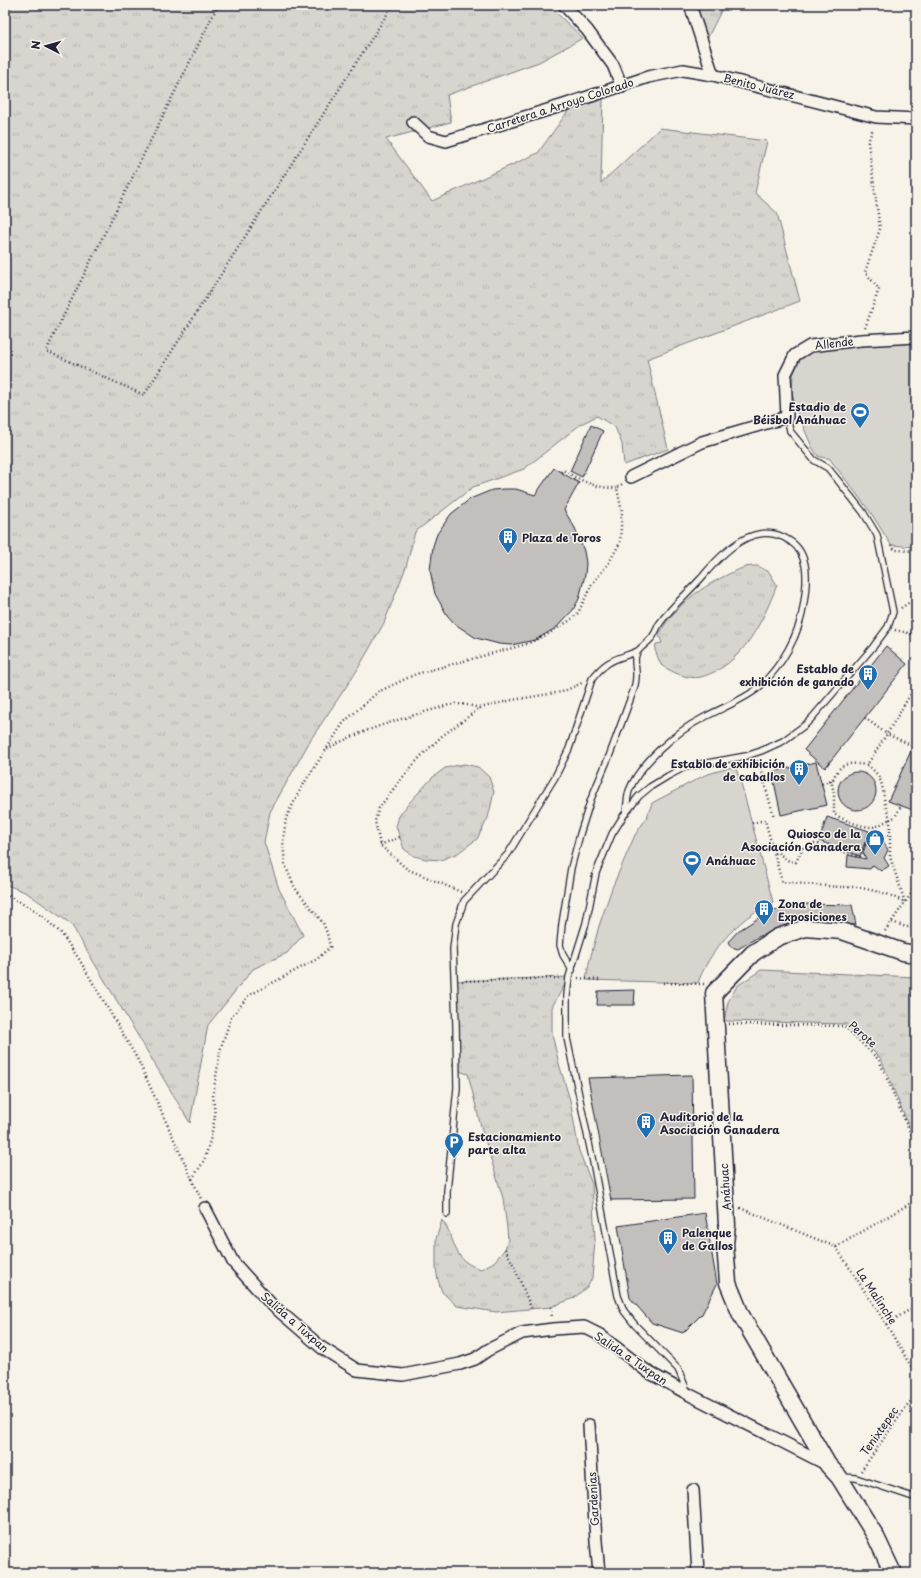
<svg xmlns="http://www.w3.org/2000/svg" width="921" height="1578" viewBox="0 0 921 1578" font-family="'Playpen Sans',sans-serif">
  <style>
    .grass { fill: url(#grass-tufts); stroke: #7d7c85 }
    .pitch { fill: #d8d5cf; stroke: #7d7c85 }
    .building { fill: #c2bfbd; stroke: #22223b }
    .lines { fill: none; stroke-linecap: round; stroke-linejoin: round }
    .lane-casing { stroke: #22223b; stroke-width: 8 }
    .street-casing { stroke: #22223b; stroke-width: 14 }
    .secondary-casing { stroke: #22223b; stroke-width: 19 }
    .path { stroke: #22223b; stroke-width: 2.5; stroke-dasharray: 1 3; stroke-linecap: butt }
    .lane { stroke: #f7f3e8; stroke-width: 5.5 }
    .street { stroke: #f7f3e8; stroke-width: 11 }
    .secondary { stroke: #f7f3e8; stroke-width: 16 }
    .labels { text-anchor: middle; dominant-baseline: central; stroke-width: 3; stroke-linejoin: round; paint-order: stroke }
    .street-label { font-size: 11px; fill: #22223b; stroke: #f7f3e8 }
    .poi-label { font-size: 11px; font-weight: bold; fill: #22223b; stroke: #f7f3e8; text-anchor: start }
  </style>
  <defs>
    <pattern id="grass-tufts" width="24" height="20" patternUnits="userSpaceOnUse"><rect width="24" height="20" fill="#d8d5cf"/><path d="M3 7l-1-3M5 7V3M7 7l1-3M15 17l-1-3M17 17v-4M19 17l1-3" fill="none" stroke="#b9b7b3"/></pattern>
  </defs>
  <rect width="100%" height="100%" fill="#f7f3e8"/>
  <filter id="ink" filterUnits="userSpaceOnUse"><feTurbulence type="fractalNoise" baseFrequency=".025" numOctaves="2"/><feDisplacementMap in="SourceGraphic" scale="8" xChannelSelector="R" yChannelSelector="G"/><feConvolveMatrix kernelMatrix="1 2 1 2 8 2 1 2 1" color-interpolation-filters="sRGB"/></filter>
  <g filter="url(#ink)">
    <!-- grass -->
    <g class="grass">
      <path d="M5,5h543l35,33 -44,24 -92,33 4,27 -65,17 46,62 106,-48 30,-42 35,-12 -2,84 59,-55 107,13 -12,52 22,20 23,88 -153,58 21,90 -44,16 -2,-21 -7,-17 -18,-11 -16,8 -57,45 -51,18 -58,45 -9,35 -22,56 -28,49 -45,67 -41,73 -6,30 15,47 24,46 -16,18 -34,16 -45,56 -18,98 -119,-199 -44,-31 -22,-9z"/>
      <path d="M684,5h40l-18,36z"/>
      <path d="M758,566l11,6 8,13c-14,36 -35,81 -76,92 -14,3 -29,-5 -40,-12l-6,-15 1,-6 6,-1 -3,-8c14,-29 44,-49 72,-62 5,-2 10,-5 15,-6 4,-1 8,-1 12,-1z"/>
      <path d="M464,764l14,3 11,10 5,15 -6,26 -11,21 -19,14 -17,7 -15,-1 -12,-3 -10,-7 -8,-23 3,-10 10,-13 23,-25 13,-10z"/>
      <path d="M761,970l155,7v161l-7,-11 -28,-68 -35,-35 -122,-3 4,-19 9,-16z"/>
      <path d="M569,977l-17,30v27l7,30 11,36 9,51 13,33 3,56 -3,38 -4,8 -14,12 -23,9 -55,5 -39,-6 -15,-14 -4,-12 -2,-11v-30l6,-19c16,21 8,40 39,49l13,-7 11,-13 3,-9 -1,-12 -4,-30 -22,-71 -13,-53 -6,-2 -10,-7 5,-11 -3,-73z"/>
    </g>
    <!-- pitch -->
    <g class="pitch">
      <path d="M916,343v204l-25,-2 -20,-32 -42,-55h-4l-7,-2 -6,-9 -16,-37 -4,-18 1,-17 6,-15 17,-12z"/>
      <path d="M735,766l6,17 32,119c-8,5 -17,9 -24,14 -22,17 -42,41 -51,67l-112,-3 3,-17 10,-37 13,-38 23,-53 12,-18 5,-14 53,-28z"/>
    </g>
    <!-- building -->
    <g class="building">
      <path d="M591,425l12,6 -21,46 -12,-6z"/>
      <path d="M554,468l25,15 -15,27 11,18 9,23 2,12 -1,12 -6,24 -6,11 -17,18 -21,12 -24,5 -12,-1 -23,-6 -21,-14 -8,-9 -12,-21 -5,-24 3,-24 4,-12 14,-20 19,-15 22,-9 12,-1h12l19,6z"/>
      <path d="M886,646l21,18 -82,104 -21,-18z"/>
      <path d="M916,740v64l-3,6 -25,-9z"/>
      <path d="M816,762l11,43 -46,10 -9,-43z"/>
      <circle cx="857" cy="791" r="19"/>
      <path d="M827,817l42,14 -9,25 -41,-15z"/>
      <path d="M867,840l16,1 5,9 -4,8 5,8 -8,5 -8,-6 -3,4 -23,-2 1,-12 18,4 -3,-7z"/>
      <path d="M803,904l49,1 4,20 -51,-5 -8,1 -39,16 -20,12 -7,-2 -3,-5 10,-11 27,-17 24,-8z"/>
      <path d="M635,990l-1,15h-37l1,-14z"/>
      <path d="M692,1075l2,124 -83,1 -23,-122z"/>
      <path d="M705,1213l12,71 -15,30 -19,19 -31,-10 -22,-25 -12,-72z"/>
    </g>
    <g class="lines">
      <!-- lane casing -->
      <g class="lane-casing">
        <g id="lane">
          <path d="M572,970l-9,-15 -3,-10 2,-21 9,-56 9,-34 11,-35 19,-45 24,-65c1,-4 2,-8 2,-12 1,-8 -4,-19 2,-26 4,-5 11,-9 15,-15 3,-4 4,-9 7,-13 12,-17 29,-31 43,-47 21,-25 53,-58 87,-35 20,13 17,41 14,61 -4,33 -22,64 -46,86 -14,12 -39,21 -55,30 -26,13 -64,46 -74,73 -2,7 -2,14 -3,21"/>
          <path d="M447,1214v-23l10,-103 -1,-64 -3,-75 3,-25 8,-23 44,-47 47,-77 14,-28 23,-70c16,-21 24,-19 46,-28"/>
          <path d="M688,1393l-10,-24 -43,-44 -11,-14 -6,-15 -24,-129 -27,-129v-42l2,-19 17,-54 10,-50 16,-39 12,-19 15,-19 11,-9 18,-11 17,-9 61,-11 15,-5 22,-10 22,-16 6,-6 62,-72 15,-20 5,-15 -16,-77 -14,-23 -23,-29 -12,-15 -14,-8 -24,-29 -3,-14"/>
          <path d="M842,1477l14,1 60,20"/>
        </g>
      </g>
      <!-- street casing -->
      <g class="street-casing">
        <g id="street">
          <path d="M564,5l23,25 26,35 9,22"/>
          <path d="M690,5l23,70"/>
          <path d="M413,122l15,14 18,5 118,-36 84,-28 35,-7 30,5 163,42 40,2"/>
          <path d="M631,477l71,-35 85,-25 -2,-42 10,-20 15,-9 51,-6 55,-3"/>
          <path d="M205,1208l28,54 38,42 51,44 35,22 46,5 57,-11 15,-5 13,-9 34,-17 31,-4 31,-2 16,8 48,37 42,23 138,70"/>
          <path d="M589,1425l7,116 3,32"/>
          <path d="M693,1490l5,83"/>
        </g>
      </g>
      <!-- secondary casing -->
      <g class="secondary-casing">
        <path id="secondary" d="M893,1573l-18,-38 -36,-58 -11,-12 -87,-150 -13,-32 -3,-39 2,-19 -13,-232 39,-40 25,-16 28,-9 36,3 61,21 13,2"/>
      </g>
      <!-- path -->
      <g class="path">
        <path d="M218,5l-172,346 98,44 249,-390"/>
        <path d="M865,328l14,-39 -14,-17 15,-43 -12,-87 5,-14"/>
        <path d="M561,472l2,-2c16,10 34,19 54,18"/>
        <path d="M891,545l4,5 21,1"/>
        <path d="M901,608l12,-8 3,-4"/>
        <path d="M895,630l21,5"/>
        <path d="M865,718l22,16 29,-49"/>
        <path d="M327,749c32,-18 67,-28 101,-38 9,-2 18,-6 27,-7 9,0 17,2 25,4"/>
        <path d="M758,760l16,57"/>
        <path d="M867,765c16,11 15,21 18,39 1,5 4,10 5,15l5,-2 6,-11"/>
        <path d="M831,780l3,13v21c10,6 26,13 39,13 6,-1 11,-5 17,-8"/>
        <path d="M822,784l11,-5c8,-18 17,-16 34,-14l20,-31 26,12"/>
        <path d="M890,819v38l15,45"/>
        <path d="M752,823l13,-3 17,62 57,5h19l29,7 18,8"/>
        <path d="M380,845l20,-8"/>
        <path d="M774,853h4l11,8 7,1 7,-14 11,-4h3l43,13 9,-20 22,-2"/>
        <path d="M461,892l-54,-23 -27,-24 -5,-24 4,-13 19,-25 22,-26 22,-21 38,-28 32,-8 50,-8 20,-9"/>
        <path d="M5,894l31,17 25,22 18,26 59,101 63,139"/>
        <path d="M892,922l14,5h10"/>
        <path d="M885,931l26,-37 5,-14"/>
        <path d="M578,978l21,2"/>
        <path d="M462,981l99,-3"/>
        <path d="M663,983l41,1"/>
        <path d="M729,1024l115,2 35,34 29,68 8,13"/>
        <path d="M192,1179l12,-18 6,-20 5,-24 -2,-23 8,-47 10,-29 17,-22 69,-37 13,-12 -3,-14 -4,-10 -28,-35 -10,-23 -2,-24 3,-23 13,-26 9,-15 36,-55 34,-30 38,-18 111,-30 21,-10 21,-13 9,-8 14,-29 16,-20 12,-21 2,-31 -5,-24 5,-4"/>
        <path d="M740,1208l96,39"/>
        <path d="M836,1247l50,77 30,51"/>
        <path d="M836,1247l80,-47"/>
        <path d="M505,1249l8,15 19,46"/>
        <path d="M551,1307l1,11"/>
        <path d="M886,1324l30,-18"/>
        <path d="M861,1471l55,-78"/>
      </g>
      <!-- lane -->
      <use href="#lane" class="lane"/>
      <!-- street -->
      <use href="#street" class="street"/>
      <!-- secondary -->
      <use href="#secondary" class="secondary"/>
    </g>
  </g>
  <!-- icons -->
  <defs>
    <g id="stadium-pin" transform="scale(1)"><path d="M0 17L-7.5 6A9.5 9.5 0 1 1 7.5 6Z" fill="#1f6fb2" stroke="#f7f3e8"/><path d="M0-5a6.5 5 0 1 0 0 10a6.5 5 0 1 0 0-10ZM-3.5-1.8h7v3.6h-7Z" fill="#fff"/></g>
    <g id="building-pin" transform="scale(1)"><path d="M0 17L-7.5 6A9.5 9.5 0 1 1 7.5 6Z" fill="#1f6fb2" stroke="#f7f3e8"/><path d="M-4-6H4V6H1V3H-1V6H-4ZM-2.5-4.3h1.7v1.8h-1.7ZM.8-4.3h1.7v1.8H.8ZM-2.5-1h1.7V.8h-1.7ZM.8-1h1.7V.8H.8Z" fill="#fff"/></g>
    <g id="shop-pin" transform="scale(1)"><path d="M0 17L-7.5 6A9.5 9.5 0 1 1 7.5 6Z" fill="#1f6fb2" stroke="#f7f3e8"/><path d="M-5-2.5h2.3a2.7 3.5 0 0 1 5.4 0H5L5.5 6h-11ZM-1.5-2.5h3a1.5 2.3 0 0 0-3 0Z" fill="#fff"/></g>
    <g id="parking-pin" transform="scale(1)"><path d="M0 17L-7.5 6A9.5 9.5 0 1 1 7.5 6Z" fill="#1f6fb2" stroke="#f7f3e8"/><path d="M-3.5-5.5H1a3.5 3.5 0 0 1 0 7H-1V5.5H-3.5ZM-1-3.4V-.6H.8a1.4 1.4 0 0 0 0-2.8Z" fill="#fff"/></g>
  </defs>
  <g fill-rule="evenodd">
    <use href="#stadium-pin" x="860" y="412"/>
    <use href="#building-pin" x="508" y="537"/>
    <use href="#building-pin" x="868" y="674"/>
    <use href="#building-pin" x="799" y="769"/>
    <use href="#shop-pin" x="875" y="839"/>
    <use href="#stadium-pin" x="692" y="860"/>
    <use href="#building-pin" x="764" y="909"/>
    <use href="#building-pin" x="646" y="1122"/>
    <use href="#parking-pin" x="454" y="1142"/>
    <use href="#building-pin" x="668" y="1238"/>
  </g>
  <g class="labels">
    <!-- street labels -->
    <g class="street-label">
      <text transform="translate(759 86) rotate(14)">Benito Juárez</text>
      <text transform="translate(560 105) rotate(-18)">Carretera a Arroyo Colorado</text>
      <text transform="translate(834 343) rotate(-7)">Allende</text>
      <text transform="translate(863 1034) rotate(42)">Perote</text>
      <text transform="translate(725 1187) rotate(-94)">Anáhuac</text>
      <text transform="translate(877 1296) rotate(57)">La Malinche</text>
      <text transform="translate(295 1322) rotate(41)">Salida a Tuxpan</text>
      <text transform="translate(631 1358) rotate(34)">Salida a Tuxpan</text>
      <text transform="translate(879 1431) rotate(-55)">Tenixtepec</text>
      <text transform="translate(593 1499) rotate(-93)">Gardenias</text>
    </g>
    <!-- poi labels -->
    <g class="poi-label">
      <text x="846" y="406" text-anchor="end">Estadio de<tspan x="846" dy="13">Béisbol Anáhuac</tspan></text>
      <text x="522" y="537">Plaza de Toros</text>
      <text x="854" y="668" text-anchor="end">Establo de<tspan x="854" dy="13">exhibición de ganado</tspan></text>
      <text x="785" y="763" text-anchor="end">Establo de exhibición<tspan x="785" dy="13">de caballos</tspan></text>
      <text x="861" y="833" text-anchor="end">Quiosco de la<tspan x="861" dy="13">Asociación Ganadera</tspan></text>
      <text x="706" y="860">Anáhuac</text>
      <text x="778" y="903">Zona de<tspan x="778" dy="13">Exposiciones</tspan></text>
      <text x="660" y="1116">Auditorio de la<tspan x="660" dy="13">Asociación Ganadera</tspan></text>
      <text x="468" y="1136">Estacionamiento<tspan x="468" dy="13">parte alta</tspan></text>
      <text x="682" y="1232">Palenque<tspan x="682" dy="13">de Gallos</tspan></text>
    </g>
  </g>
  <!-- margin -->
  <rect width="921" height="1578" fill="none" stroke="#f7f3e8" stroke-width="20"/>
  <rect x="10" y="10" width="901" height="1558" fill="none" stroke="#22223b" stroke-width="1.5" filter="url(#ink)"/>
  <!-- north arrow -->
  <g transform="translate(46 46) rotate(276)" stroke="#f7f3e8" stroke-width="3" paint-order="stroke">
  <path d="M0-3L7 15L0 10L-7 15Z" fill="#22223b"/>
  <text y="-6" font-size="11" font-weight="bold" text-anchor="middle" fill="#22223b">N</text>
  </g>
</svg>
